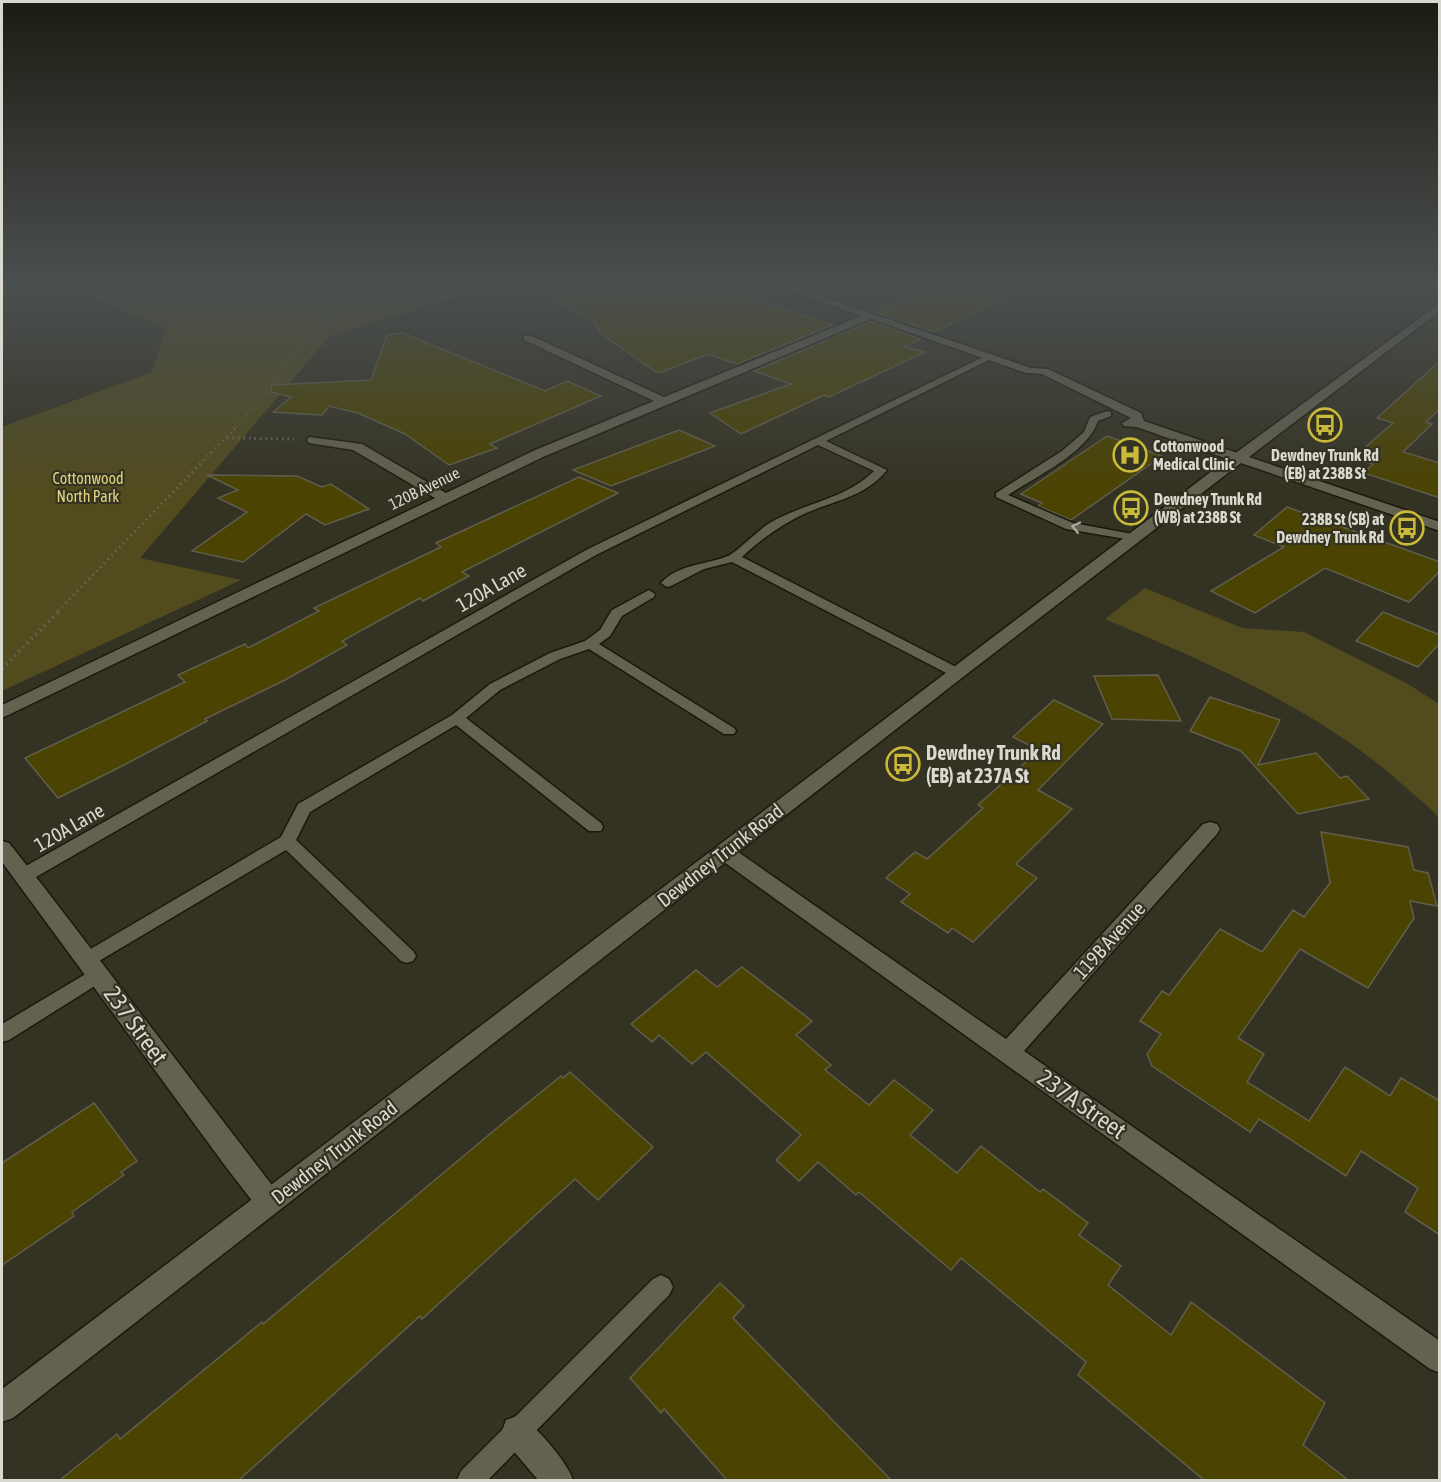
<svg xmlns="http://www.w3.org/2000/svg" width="1441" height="1482" viewBox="0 0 1441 1482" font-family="'Asap Condensed',sans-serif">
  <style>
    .green { fill: #514b1e }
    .building { fill: #4a4301; stroke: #605e4d; stroke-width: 1.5 }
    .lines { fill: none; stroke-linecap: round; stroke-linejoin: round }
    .lane-casing { stroke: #1b190b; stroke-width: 3 }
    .street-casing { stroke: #1b190b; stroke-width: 3 }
    .secondary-casing { stroke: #1b190b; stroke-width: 3 }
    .path-far2 { stroke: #676658; stroke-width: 2; stroke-dasharray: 1 3; stroke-linecap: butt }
    .path-far1 { stroke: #676658; stroke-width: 3; stroke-dasharray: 1.5 4; stroke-linecap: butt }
    .path { stroke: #676658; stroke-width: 4; stroke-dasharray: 1.5 4.5; stroke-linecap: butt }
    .lane { fill: #636150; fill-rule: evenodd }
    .street { fill: #636150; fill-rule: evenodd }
    .secondary { fill: #636150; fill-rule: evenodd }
    .oneway { stroke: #aaa99d }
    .labels { text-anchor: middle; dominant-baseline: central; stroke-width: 4.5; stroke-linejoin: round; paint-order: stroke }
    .far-poi-label { font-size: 16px; font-weight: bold; fill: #dad9d0; stroke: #343222; text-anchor: start }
    .far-park-label { font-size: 16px; fill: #dfd37d; stroke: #343222 }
    .far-street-label { font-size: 16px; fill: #dad9d0; stroke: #343222 }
    .street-label { font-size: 20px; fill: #dad9d0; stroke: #343222 }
    .poi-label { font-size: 20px; font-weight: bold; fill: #dad9d0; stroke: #343222; text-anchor: start }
    .near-street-label { font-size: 24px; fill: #dad9d0; stroke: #343222 }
  </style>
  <rect width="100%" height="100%" fill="#343222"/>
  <!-- green -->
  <g class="green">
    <path d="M2,285h495l-167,51 -190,222 101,22 -239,111v-264l150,-55 14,-44 -74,-30 -90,-2z"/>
    <path d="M1145,588l97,40 62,4 104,52 31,20v115c-9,-13 -24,-23 -36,-34 -85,-77 -194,-121 -298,-166z"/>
  </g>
  <!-- building -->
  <g class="building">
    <path d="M532,285h180l121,40 -96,39 -29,-10 -46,18h-6l-54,-38 -8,-12z"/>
    <path d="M937,285h96l-99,47 -59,-20z"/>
    <path d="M871,321l50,18 -17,8 21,5 -96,45 -5,-2 -83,39 -31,-21 81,-29 -37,-13z"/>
    <path d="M403,333l142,58 22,-10 34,15 -111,48 7,4 -48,17 -44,-31 -47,-21 -29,-7 -7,9 -49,-3 18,-15 -20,-5 1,-7 99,-5 16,-45z"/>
    <path d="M1440,361v48l-14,13 6,2 -29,28 37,11v35l-76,-25 9,-9 -20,-6 40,-35 -16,-5z"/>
    <path d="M679,430l36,16 -104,40 -38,-16z"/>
    <path d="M1107,436l55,20 -91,64 -33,-14 4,-3 -21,-9z"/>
    <path d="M207,475l90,1 25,11 9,-3 38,25 -44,16 -19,-11 -63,48 -51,-11 55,-39 -29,-14 20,-8z"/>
    <path d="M579,477l39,16 -156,79 7,4 -46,25 -3,-3 -78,43 5,4 -62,35 -80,39 2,2 -83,44 -66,33 -33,-40 160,-76 -7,-7 67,-31 3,4 71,-37 -5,-3 127,-61 -5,-4z"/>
    <path d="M1287,507l153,55v9l-31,31 -84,-34 -70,45 -44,-22 73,-44 -30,-12z"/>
    <path d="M1383,612l57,23v8l-22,24 -62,-26z"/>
    <path d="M1158,675l23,46 -69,-2 -18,-43z"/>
    <path d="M1210,697l70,23 -22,45 58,-12 24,25 7,-2 22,23 -71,15 -57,-63 -51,-20z"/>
    <path d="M1054,700l49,24 -65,66 34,19 -56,55 21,14 -64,64 -21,-14 -4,5 -47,-31 9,-8 -24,-16 29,-26 12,7 56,-51 -5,-3 61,-55 -26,-13z"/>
    <path d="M1321,832l87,15 6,23 14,3 9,33 -27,-5 4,17 -46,70 -68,-39 -62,89 26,16 -17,28 62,39 36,-54 45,29 11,-18 39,23v134l-35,-23 13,-24 -57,-37 -15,25 -87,-57 -9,13 -98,-66 -5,-12 14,-20 -21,-13 22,-30 7,4 51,-66 42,23 31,-42 11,7 26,-34z"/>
    <path d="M742,967l70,54 -16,14 35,30 -6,5 44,35 25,-25 39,30 -23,25 47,38 24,-27 59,46 3,-3 45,34 -9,12 42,31 -13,19 63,50 20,-33 134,101 -22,42 45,35h-144l-126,-105 8,-13 -125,-104 -10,12 -92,-78 -3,3 -38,-33 -19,19 -23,-21 25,-25 -95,-83 -14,12 -33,-29 -7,7 -21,-18 65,-54 21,17z"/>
    <path d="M570,1072l83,75 -55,53 -23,-21 -153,140 -2,-3 -181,164h-179l57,-46 3,5 142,-117 1,2 240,-201 58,-47 2,2z"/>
    <path d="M94,1103l43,58 -16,11 3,3 -52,37 2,4 -72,49v-102z"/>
    <path d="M720,1283l24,23 -11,12 158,162h-164l-63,-71 -3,4 -31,-35z"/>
  </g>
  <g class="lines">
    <!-- lane casing -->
    <g class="lane-casing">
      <g id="lane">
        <path d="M989,354l8,2 -171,85 61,29c-22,27 -51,30 -81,43 -24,11 -45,26 -64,44l220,113 2,3 -2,3h-10l-220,-114 -28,7 -33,17 -4,1 -6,-4c17,-19 45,-18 67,-27 10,-5 28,-24 40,-32 34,-21 77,-24 106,-53l-56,-26 -222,110 -567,326 -6,1 -6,-1 -2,-5 2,-5 571,-322z"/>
        <path d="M1107,411l4,1v4l-13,5c-11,32 -61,55 -90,74l65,28 65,12v6l-72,-12 -70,-32v-4l66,-42 22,-19 6,-15z"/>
        <path d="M649,590l6,4 -1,3 -32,19 -12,20 -11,8 135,84 2,3 -2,3h-10l-135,-85 -29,10 -60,31 -34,28 135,105 2,4 -2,4h-12l-133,-106 -146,87 -14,28 117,111 3,5 -3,5 -6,2 -6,-2 -115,-111 -192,114 -6,2 -6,-2 -3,-5 3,-5 199,-117 17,-33 154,-89 38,-31 60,-31 35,-12 15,-11 12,-20z"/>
        <path d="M99,966l7,3 2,5 -2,5 -97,61 -7,2v-18z"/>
        <path d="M661,1275l8,4 4,8 -4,8 -181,185h-31l4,-9 192,-192z"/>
      </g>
    </g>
    <!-- street casing -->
    <g class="street-casing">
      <g id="street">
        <path d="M776,285h13l242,83 17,1 93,44 3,8 99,34 2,3 -2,3h-10l-96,-34 -13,-1 -2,-3 9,-5 -89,-44 -16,-1 -155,-54 -328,138 -541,261v-13l433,-207 -82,-48 -44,-7 -2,-3 2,-3 53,7 84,49 87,-42 121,-50 -130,-61v-4h8l132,61 197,-81z"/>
        <path d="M1210,822l7,2 3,5 -3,5 -193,217 416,290v32l-10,-4 -713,-512 -3,-5 3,-5 7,-2 7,2 275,192 197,-215z"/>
        <path d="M2,841l7,2 34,43 235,307 4,9 -4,9 -9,4 -9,-4 -34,-44 -224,-305z"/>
        <path d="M517,1416c18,7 50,46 56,64h-35l-32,-38 -4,-11 4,-11z"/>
      </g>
    </g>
    <!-- secondary casing -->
    <g class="secondary-casing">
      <path id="secondary" d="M1440,303v8l-191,146 191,65v9l-199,-68 -278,214 -950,741 -11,4v-33l1231,-934z"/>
    </g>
    <!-- path-far2 -->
    <path class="path-far2" d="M234,430l59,-72 68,-73"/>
    <!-- path-far1 -->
    <g class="path-far1">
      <path d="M227,438l67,1"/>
      <path d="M58,611l177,-183"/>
    </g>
    <!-- path -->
    <path class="path" d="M2,669l58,-59"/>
    <!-- lane -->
    <use href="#lane" class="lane"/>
    <!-- street -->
    <use href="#street" class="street"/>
    <!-- secondary -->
    <use href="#secondary" class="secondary"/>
  </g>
  <!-- one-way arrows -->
  <defs><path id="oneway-chevron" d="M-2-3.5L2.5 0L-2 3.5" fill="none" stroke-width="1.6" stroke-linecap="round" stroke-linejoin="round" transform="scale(1.5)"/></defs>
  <use class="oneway" href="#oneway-chevron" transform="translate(1076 527) rotate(-168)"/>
  <!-- sky -->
  <linearGradient id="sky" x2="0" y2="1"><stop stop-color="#1d1c13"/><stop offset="0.58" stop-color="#4a4f4f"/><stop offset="1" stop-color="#4a4f4f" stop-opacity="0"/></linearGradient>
  <rect width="1441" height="492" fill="url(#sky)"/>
  <!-- icons -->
  <defs>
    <g id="bus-ring" transform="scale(1.725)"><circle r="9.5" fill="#343222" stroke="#caba3a" stroke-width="1.5"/><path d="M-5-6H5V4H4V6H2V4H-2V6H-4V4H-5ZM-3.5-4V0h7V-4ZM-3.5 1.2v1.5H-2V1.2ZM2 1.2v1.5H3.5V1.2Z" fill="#caba3a"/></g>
    <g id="hospital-ring" transform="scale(1.725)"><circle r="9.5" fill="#343222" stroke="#caba3a" stroke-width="1.5"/><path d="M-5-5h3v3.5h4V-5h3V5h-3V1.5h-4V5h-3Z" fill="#caba3a"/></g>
  </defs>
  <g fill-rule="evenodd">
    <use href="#bus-ring" x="1325" y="425"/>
    <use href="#hospital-ring" x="1130" y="455"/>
    <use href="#bus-ring" x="1131" y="508"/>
    <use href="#bus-ring" x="1407" y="528"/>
    <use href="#bus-ring" x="903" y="764"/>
  </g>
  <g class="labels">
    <!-- far-poi labels -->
    <g class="far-poi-label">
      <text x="1153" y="446">Cottonwood<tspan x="1153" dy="18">Medical Clinic</tspan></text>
      <text x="1325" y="455" text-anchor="middle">Dewdney Trunk Rd<tspan x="1325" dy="18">(EB) at 238B St</tspan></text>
      <text x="1154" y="499">Dewdney Trunk Rd<tspan x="1154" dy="18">(WB) at 238B St</tspan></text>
      <text x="1384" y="519" text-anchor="end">238B St (SB) at<tspan x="1384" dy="18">Dewdney Trunk Rd</tspan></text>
    </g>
    <!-- far-park labels -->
    <g class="far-park-label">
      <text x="88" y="478">Cottonwood<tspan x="88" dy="18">North Park</tspan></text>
    </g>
    <!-- far-street labels -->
    <g class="far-street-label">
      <text transform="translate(424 488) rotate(-26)">120B Avenue</text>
    </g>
    <!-- street labels -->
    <g class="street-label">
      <text transform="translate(491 587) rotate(-30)">120A Lane</text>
      <text transform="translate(69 827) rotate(-30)">120A Lane</text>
      <text transform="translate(720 855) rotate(-38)">Dewdney Trunk Road</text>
      <text transform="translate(1109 940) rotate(-48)">119B Avenue</text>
      <text transform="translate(334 1152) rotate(-38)">Dewdney Trunk Road</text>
    </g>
    <!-- poi labels -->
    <g class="poi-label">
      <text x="926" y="752">Dewdney Trunk Rd<tspan x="926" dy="23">(EB) at 237A St</tspan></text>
    </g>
    <!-- near-street labels -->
    <g class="near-street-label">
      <text transform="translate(136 1025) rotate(54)">237 Street</text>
      <text transform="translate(1082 1104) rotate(35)">237A Street</text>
    </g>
  </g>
  <!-- border -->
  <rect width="1441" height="1482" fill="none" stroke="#dad9d0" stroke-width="6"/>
</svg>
